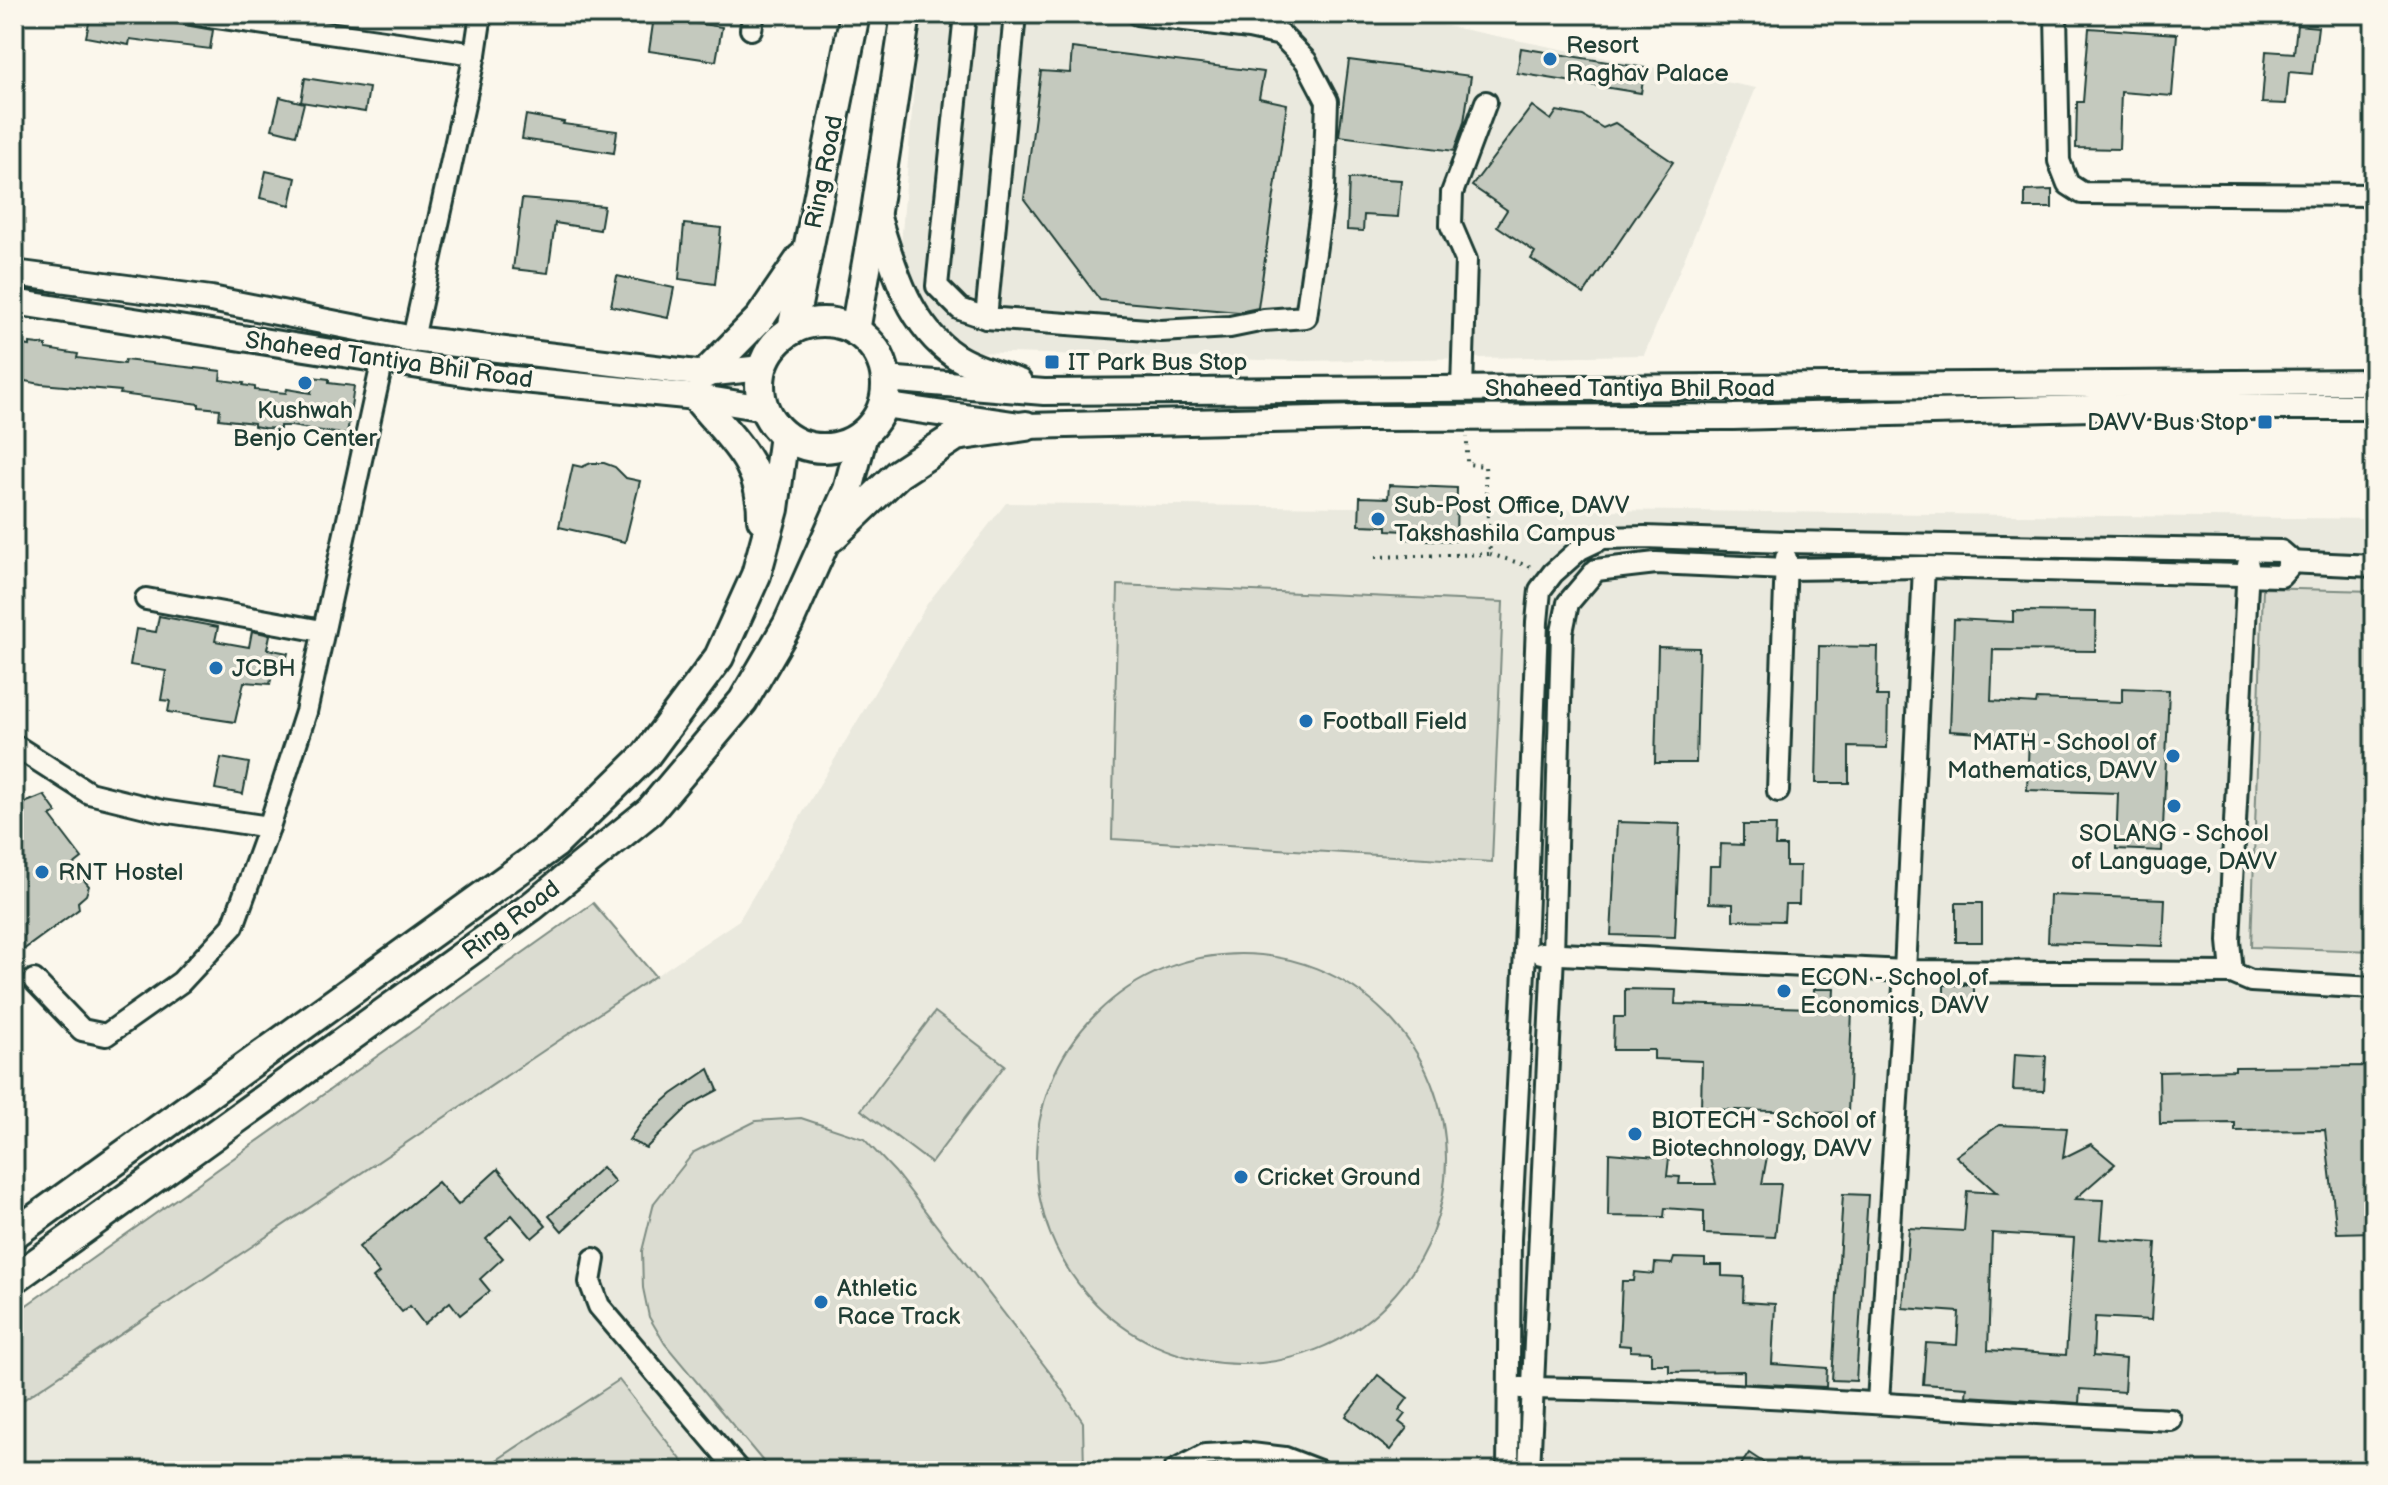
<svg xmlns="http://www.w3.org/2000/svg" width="2388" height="1485" viewBox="0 0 2388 1485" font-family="'Balsamiq Sans',sans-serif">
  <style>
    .built { fill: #eae9de }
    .green { fill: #dbdcd1; stroke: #7d8c82; stroke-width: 2 }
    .building { fill: #c4c9be; stroke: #1f3d34; stroke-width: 2; fill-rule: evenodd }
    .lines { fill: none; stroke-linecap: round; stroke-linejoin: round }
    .minor-casing { stroke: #1f3d34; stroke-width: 26 }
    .major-casing { stroke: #1f3d34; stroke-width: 30 }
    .highway-casing { stroke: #1f3d34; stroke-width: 34 }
    .path { stroke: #1f3d34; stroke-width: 4; stroke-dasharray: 2 6; stroke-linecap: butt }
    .minor { stroke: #fbf7ec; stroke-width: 20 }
    .major { stroke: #fbf7ec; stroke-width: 24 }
    .highway { stroke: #fbf7ec; stroke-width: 28 }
    .poi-dot { fill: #1f6fb2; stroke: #fbf7ec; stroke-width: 3 }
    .labels { text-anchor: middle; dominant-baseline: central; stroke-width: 7; stroke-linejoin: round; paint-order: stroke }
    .poi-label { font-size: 24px; fill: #1f3d34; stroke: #fbf7ec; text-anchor: start }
    .street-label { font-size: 24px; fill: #1f3d34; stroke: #fbf7ec }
  </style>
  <rect width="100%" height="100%" fill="#fbf7ec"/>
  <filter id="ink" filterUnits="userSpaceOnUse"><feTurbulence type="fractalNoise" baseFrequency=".0125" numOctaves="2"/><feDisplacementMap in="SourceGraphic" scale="16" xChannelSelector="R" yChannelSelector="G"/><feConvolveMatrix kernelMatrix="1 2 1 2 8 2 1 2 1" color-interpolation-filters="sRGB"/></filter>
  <g filter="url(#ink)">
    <!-- built -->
    <g class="built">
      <path d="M920,14h467l369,74 -112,267 -342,6 -329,-9 -43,-24 -33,-34z"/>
      <path d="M1006,503l1368,16v952h-2360v-65l725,-486 188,-316z"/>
    </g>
    <!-- green -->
    <g class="green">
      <path d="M1118,585l385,17 -11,260 -380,-23z"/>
      <path d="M2263,588l111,3v360l-123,-4z"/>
      <path d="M593,903l62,73 -641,430v-92z"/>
      <circle cx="1241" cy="1159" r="205"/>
      <path d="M935,1012l70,53 -74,98 -70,-53z"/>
      <path d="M801,1118l63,21 31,33 159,206 29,44 1,49h-313l-106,-127 -16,-27 -6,-29 -1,-37 12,-48 40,-51 62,-31z"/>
      <path d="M619,1380l71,91h-210z"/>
    </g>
    <!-- building -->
    <g class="building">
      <path d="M91,14h31l91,16 -3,19 -80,-10 -1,6 -43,-8z"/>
      <path d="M654,17l68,10 -6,34 -67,-10z"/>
      <path d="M2297,25l21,2 -6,47 -23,-2 -3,32 -24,-1 4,-52 28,2z"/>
      <path d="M2089,28l88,6 -5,62 -51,-4 -2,57 -43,-1 1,-46h6z"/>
      <path d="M1072,48l192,24 -5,26 28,6 -29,204 -19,4 -139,-12 -76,-101 17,-128 29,2z"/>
      <path d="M1521,48l124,20 -4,25 -124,-20z"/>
      <path d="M1349,60l122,16 -7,46 -10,29 -115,-15z"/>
      <path d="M305,78l64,10 -4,24 -64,-10z"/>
      <path d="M280,97l24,6 -8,32 -24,-6z"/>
      <path d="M1532,106l19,14 6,-9 26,5 20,12 12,-5 58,39 -89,132 -53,-35 4,-7 -38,-26 10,-16 -35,-24z"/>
      <path d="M526,115l38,7 -1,2 54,7 -3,22 -92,-14z"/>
      <path d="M266,171l30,7 -6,27 -30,-7z"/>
      <path d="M1368,178l33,2 -3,37 -34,-2 -1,16 -16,-1 2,-51z"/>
      <path d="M2052,190v18h-27v-17z"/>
      <path d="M522,199l82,7 -4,24 -45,-7 -7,50 -35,-4z"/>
      <path d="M684,224l37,4 -6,56 -36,-5z"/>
      <path d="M617,276l57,12 -6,30 -57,-12z"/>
      <path d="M30,343l16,2v4l32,5 -1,4 47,6 1,-4 96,11 -1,9 24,3 -1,2 12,2v3l31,3 1,-4 24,4 2,-16 16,2v4l25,3 -7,49 -56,-9h-11v3l-16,-1 -10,-2v-3l-35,-4 1,-10 -21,-2v-3l-79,-10 1,-3 -80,-7 -27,-5v-35l16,2z"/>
      <path d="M591,463h13l11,4 11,11 14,3 -15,61 -66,-15 14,-62 9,2z"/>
      <path d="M1389,485l68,3 -1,53 -51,-2 1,-8 -19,-1v-4l-28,-1 1,-28 28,1z"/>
      <path d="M2013,611l83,1 -1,39 -102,-1 -2,51 45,3 1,-5 85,3v-14l47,2 -7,161 -46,-2 2,-56 -91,-3 2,-54 -79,-5 4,-112 59,3z"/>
      <path d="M159,616l59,11 -3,14 34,6 3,-16 18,4 -3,14 21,4 -5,18h-10l-3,13 -26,-2 -9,40 -67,-10 2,-11 -9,-1 5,-29 -36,-6 6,-36 20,3z"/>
      <path d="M1819,646l59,1 -1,49h11l-1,52 -38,-1v36h-33z"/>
      <path d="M1658,647l41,1 -3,115h-41z"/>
      <path d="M221,758l28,5 -6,31 -28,-5z"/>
      <path d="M44,795l13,18 -7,3 32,42 -10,8 17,20 -3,9 -8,7 1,7 -56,41 -9,-12v-127l13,-9z"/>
      <path d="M1617,822l63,2 -5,113 -64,-2z"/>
      <path d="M1743,825h33l-1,21h11v20h14l-1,38h-14l-1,17 -51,-1v-16l-24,-1 1,-37h10l1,-22 22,1z"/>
      <path d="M2050,895l115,4 -2,47 -115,-4z"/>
      <rect x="1956" y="903" width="26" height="39"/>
      <rect x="1944" y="985" width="30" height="19"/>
      <path d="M1625,989l51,1 -1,14 138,4 1,-19h20l-1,20h19l-4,104 -147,-4 1,-48 -48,-2v-9h-41l1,-33h11z"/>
      <path d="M2015,1054l31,2 -2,35 -31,-1z"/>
      <path d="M2374,1066v166l-37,1 -12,-103 -90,1v-8l-75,1 -1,-52 76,-2v-3z"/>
      <path d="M709,1069l9,21 -28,15 -44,43 -17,-8 16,-22 27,-24z"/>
      <path d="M1999,1125l68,3 -4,30 28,-14 24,20 -40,35 28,1 -3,39 56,4 -5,77 -56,-3 -2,39 33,3 -2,33 -44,-3 -1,14 -113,-7 1,-9 -44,-3 3,-41 31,2 2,-33 -56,-4 6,-80 55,3 3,-40 30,2 -41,-37zM1992,1233l82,5 -8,117 -78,-5z"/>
      <path d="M1768,1151l-6,33h19l-6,53 -71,-3v-23l-39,-3 -1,9 -56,-1 1,-63 60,5 -2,18 13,1 -1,7h37l-7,-30z"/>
      <path d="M602,1167l13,15 -53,49 -13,-15z"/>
      <path d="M498,1169l48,57 -14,12 -20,-23 -26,24 17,19 -23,21 10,12 -30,24 -10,-13 -26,22 -14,-18 -8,6 -29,-34 6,-5 -20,-26 79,-65 20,23z"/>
      <path d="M1843,1194l25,1 -12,186 -24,-1z"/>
      <path d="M1674,1258l31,1v6h17v11l22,1 -1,25 32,2 -3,60 55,4 -1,19 -82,-4v-12l-75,1v-8h-18v-12l-21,-1v-5l-11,-1 3,-64h12l1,-9 19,2 1,-11 17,1z"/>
      <path d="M1378,1375l30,23 -9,12 6,4 -6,8 8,6 -17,22 -44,-34z"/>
      <path d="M1749,1453l27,18h-39z"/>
    </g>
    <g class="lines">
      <!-- minor casing -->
      <g class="minor-casing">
        <g id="minor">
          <path d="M195,14l280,40 6,-40"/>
          <path d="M965,14l-28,272 23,23 26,9"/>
          <path d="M1015,14l-29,304 175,13 69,-4 34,-7 42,-3 18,-128 3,-88 -21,-40 -25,-26 -32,-7 -112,-14"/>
          <path d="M2056,14l3,147 9,23 14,9 292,2"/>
          <path d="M751,29l3,-15"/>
          <path d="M413,339l62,-285"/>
          <path d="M1462,389l4,-129 -15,-35 1,-32 34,-91"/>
          <path d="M2288,562l86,4"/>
          <path d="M2248,565l-19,376 3,32 19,8 123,7"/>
          <path d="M146,599l176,32"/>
          <path d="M14,745l75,48 73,18 107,16"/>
          <path d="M1778,791l8,-233"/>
          <path d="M1541,953l364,18 327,2"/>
          <path d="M34,980l48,50 24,5 75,-53 52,-56 36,-99 37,-115 77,-353"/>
          <path d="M594,1259l-4,23 9,24 140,165"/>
          <path d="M1520,1388c217,2 434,23 651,32"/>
          <path d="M1878,1402l27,-431 19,-404"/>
          <path d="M1174,1471l31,-16 38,-2 42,5 34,13"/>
          <path d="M1508,1471l2,-232 15,-288 12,-329 3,-32 13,-17 27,-24 23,-11 42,-1 141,5 495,9 7,6v11l-7,8 -357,-9 -138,2 -130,-6 -60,7 -28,33 -6,29 -9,322 -24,517"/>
        </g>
      </g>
      <!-- major casing -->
      <g class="major-casing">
        <g id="major">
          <path d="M876,211c16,52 31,113 79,145 18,12 44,18 64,26"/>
          <path d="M14,273l197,26 202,40 292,35 57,-6"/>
          <path d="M14,302l469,74 213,21 68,11"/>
          <path d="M886,379l158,13 1330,-10"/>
          <path d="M883,405l143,21 332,-8 375,-1 397,-10h244"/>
        </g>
      </g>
      <!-- highway casing -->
      <g class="highway-casing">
        <g id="highway">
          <circle cx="823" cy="385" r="63"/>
          <path d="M792,330l63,-316"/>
          <path d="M855,331l21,-120 30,-197"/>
          <path d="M705,374l55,-56 41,-60"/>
          <path d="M696,397c34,42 67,64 66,122"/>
          <path d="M832,537l66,-63 58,-38 70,-10"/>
          <path d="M14,1234l541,-390 91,-89 73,-98 37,-82 18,-66 10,-74"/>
          <path d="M14,1279l517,-372 119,-96 93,-110 45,-77 60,-134 15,-56"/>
        </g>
      </g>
      <!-- path -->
      <g class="path">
        <path d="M1490,554l45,14"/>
        <path d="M1375,557l115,-3 -5,-88 -18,-2v-27"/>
      </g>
      <!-- minor -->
      <use href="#minor" class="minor"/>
      <!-- major -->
      <use href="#major" class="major"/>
      <!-- highway -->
      <use href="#highway" class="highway"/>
    </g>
  </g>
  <!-- markers -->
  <g class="poi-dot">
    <circle cx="1550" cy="59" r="8"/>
    <rect x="1044" y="354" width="16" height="16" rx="4"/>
    <circle cx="305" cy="383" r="8"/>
    <rect x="2257" y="414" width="16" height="16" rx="4"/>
    <circle cx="1378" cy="519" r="8"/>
    <circle cx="216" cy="668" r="8"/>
    <circle cx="1306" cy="721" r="8"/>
    <circle cx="2173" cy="756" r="8"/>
    <circle cx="2174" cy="806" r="8"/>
    <circle cx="42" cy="872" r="8"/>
    <circle cx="1784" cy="991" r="8"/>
    <circle cx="1635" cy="1134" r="8"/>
    <circle cx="1241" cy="1177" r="8"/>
    <circle cx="821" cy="1302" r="8"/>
  </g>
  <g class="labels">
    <!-- poi labels -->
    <g class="poi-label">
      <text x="1566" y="45">Resort<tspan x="1566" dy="28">Raghav Palace</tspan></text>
      <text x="1068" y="362">IT Park Bus Stop</text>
      <text x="305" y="410" text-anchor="middle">Kushwah<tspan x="305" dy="28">Benjo Center</tspan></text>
      <text x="2249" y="422" text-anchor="end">DAVV Bus Stop</text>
      <text x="1394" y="505">Sub-Post Office, DAVV<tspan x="1394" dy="28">Takshashila Campus</tspan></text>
      <text x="232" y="668">JCBH</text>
      <text x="1322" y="721">Football Field</text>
      <text x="2157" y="742" text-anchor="end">MATH - School of<tspan x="2157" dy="28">Mathematics, DAVV</tspan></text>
      <text x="2174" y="833" text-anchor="middle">SOLANG - School<tspan x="2174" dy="28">of Language, DAVV</tspan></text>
      <text x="58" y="872">RNT Hostel</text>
      <text x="1800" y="977">ECON - School of<tspan x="1800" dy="28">Economics, DAVV</tspan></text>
      <text x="1651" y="1120">BIOTECH - School of<tspan x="1651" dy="28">Biotechnology, DAVV</tspan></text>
      <text x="1257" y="1177">Cricket Ground</text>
      <text x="837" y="1288">Athletic<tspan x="837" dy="28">Race Track</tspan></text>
    </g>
    <!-- street labels -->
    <g class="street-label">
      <text transform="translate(824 172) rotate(-79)">Ring Road</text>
      <text transform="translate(389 360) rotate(8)">Shaheed Tantiya Bhil Road</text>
      <text x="1630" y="388">Shaheed Tantiya Bhil Road</text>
      <text transform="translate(511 920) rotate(-37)">Ring Road</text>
    </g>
  </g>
  <!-- margin -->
  <rect width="2388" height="1485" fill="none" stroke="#fbf7ec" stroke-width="48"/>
  <rect x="24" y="24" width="2340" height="1437" fill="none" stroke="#1f3d34" stroke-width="3" filter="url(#ink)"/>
</svg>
